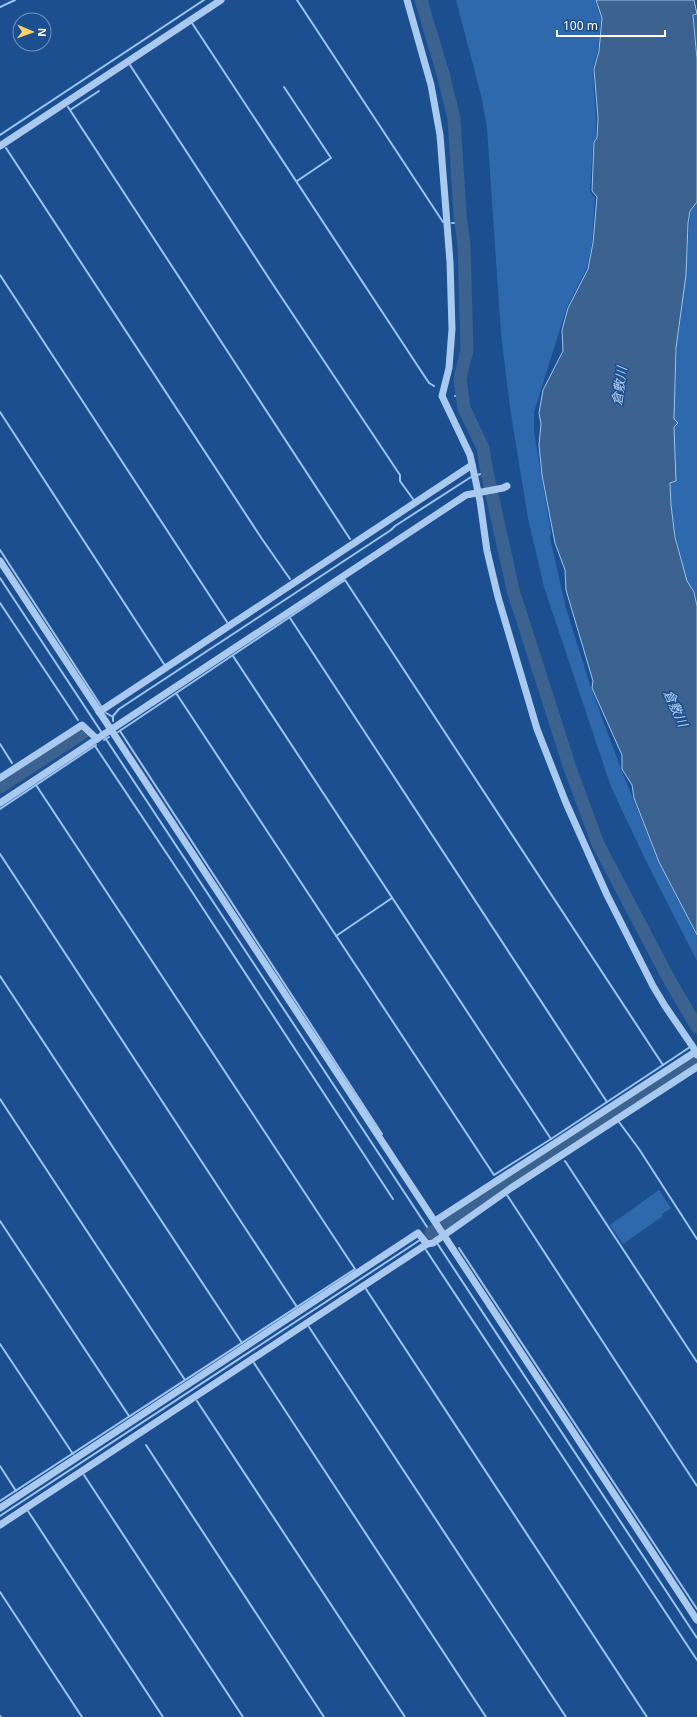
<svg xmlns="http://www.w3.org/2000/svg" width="697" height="1717" viewBox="0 0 697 1717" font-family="'Noto Sans','Noto Sans JP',sans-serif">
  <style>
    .green { fill: #2e69ad }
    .water { fill: #3c6290; stroke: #9cc4f0 }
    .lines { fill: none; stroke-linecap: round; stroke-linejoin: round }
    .stream { stroke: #9cc4f0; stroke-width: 2 }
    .river { stroke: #3c6290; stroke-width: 13 }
    .minor { stroke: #a9c9ee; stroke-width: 7 }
    .labels { text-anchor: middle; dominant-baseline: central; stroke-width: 3; stroke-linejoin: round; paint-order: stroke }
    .water-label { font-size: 13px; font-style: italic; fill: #b5d3f5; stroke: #1b4f8f }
  </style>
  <rect width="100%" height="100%" fill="#1b4f8f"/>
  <!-- green -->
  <g class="green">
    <path d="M456,0h139l6,18 -3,32 -5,19 3,49v20l-3,4 -3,50 5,6 -3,45 -5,25 -20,39 -33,105v20l17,100 -1,6 16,70 25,80 30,81 38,94 38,74v24l-49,-96 -37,-78 -67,-200 -16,-69 -18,-110 -9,-74 -14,-206 -6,-33z"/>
    <path d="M697,15v38l-3,-37z"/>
    <path d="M697,203v400l-2,-11 -8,-11 -11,-44 -5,-32v-22l5,-2 -2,-53 4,-5 -4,-4 3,-75 9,-69 3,-50 2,-15z"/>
    <path d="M659,1190l12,18 -9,6 1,2 -40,28 -13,-19z"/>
  </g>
  <!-- water -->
  <path class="water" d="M596,0h98l3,14 -4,1 4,44v143l-7,9 -2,12 -2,52 -10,73 -2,71 4,4 -4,4 2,54 -6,2 1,22 4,32 12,44 7,11 3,14v329l-38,-73 -25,-64 -2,-13 -10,-16v-14l-30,-67 1,-7 -27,-91 -1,-20 -10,-27 -13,-68 -3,-30 2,-21 -2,-11 4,-23 20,-39 -1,-21 6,-22 20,-39 5,-26 4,-46 -5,-6 2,-49 3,-4 1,-20 -4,-49 5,-18 3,-33z"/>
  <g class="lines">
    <!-- stream -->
    <g class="stream">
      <path d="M297,0l146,222"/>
      <path d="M0,7l15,-7"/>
      <path d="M192,23l237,360 5,3"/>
      <path d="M130,65l142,218 128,192v6l13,18"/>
      <path d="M284,87l47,71 -34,23"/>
      <path d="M68,107l282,432"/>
      <path d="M70,110l29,-19"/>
      <path d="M0,135l204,-135"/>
      <path d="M6,148l256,391 28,40"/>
      <path d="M452,223h10"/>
      <path d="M0,275l227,347"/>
      <path d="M455,396h6"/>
      <path d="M0,412l164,252"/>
      <path d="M0,550l101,156"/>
      <path d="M0,578l435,661"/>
      <path d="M0,603l78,117"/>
      <path d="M290,618l317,484"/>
      <path d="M233,656l318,483 112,-74"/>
      <path d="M176,693l318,482 57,-36"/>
      <path d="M106,713l7,4"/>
      <path d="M113,721v-5l6,-7 272,-179 4,-4 76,-49 16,-5"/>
      <path d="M120,731l262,403"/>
      <path d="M118,732l227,-152 318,485 27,-18"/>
      <path d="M104,740l5,-3"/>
      <path d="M0,744l12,19"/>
      <path d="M95,746l88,132 210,321"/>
      <path d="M19,772l1,2"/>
      <path d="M0,809l96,-64"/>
      <path d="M0,854l297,453"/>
      <path d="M336,936l56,-38"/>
      <path d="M0,976l242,367"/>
      <path d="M0,1099l185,281"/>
      <path d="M614,1112v6"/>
      <path d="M619,1122l20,27 58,90"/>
      <path d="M558,1149l1,3"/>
      <path d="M565,1161l132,201"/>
      <path d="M501,1187l2,2"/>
      <path d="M507,1195l190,291"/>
      <path d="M0,1221l129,195"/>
      <path d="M445,1224l1,3"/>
      <path d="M437,1243l260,395"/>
      <path d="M459,1248l238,361"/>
      <path d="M426,1250l271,410"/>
      <path d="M366,1289l281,428"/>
      <path d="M309,1327l257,390"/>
      <path d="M0,1344l73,110"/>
      <path d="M254,1363l232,354"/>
      <path d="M197,1401l208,316"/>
      <path d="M146,1445l178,272"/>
      <path d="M0,1466l16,25"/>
      <path d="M84,1475l159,242"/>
      <path d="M0,1501l355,-232 -319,-484"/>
      <path d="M28,1511l135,206"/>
      <path d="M0,1516l420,-276"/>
      <path d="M0,1592l82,125"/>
      <path d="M0,1716l1,1"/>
    </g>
    <!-- river -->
    <g class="river">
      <path d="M421,0l23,77 10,42 6,95 4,31 3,105 -7,29 4,29 19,40 4,24 26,118 57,178 28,76 72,137 27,46"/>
      <path d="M0,787l84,-55"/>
      <path d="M442,1225l253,-166"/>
      <path d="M431,1233l2,-2"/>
    </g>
    <!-- minor -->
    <g class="minor">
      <path d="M407,0l24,85 9,50 10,127 2,67 -3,39 -7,28 28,59 10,46 7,50 11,46 39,132 29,74 41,92 46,91 12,20 28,41 4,8"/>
      <path d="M0,146l221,-146"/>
      <path d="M0,561l697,1059"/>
      <path d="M99,712l373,-247"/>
      <path d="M0,778l82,-53 15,14"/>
      <path d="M0,803l466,-308 37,-7 4,-2"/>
      <path d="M435,1221l260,-169"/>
      <path d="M0,1508l418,-275 9,11"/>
      <path d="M0,1525l427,-281 6,-1 78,-55 186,-121"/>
    </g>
  </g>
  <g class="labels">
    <!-- water labels -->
    <g class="water-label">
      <text transform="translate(619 386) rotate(-82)">倉敷川</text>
      <text transform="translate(676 708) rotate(66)">倉敷川</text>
    </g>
  </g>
  <!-- north arrow -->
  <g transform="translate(32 32) rotate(92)"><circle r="19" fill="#1b4f8f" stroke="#7695bc"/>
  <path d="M0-3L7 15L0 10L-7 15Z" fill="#ffd166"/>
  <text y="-6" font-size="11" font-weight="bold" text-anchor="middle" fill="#ffffff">N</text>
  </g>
  <!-- scale -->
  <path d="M557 30v6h108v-6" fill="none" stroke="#ffffff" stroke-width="2"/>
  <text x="563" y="30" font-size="12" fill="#ffffff" stroke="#1b4f8f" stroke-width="3" paint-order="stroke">100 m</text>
</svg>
